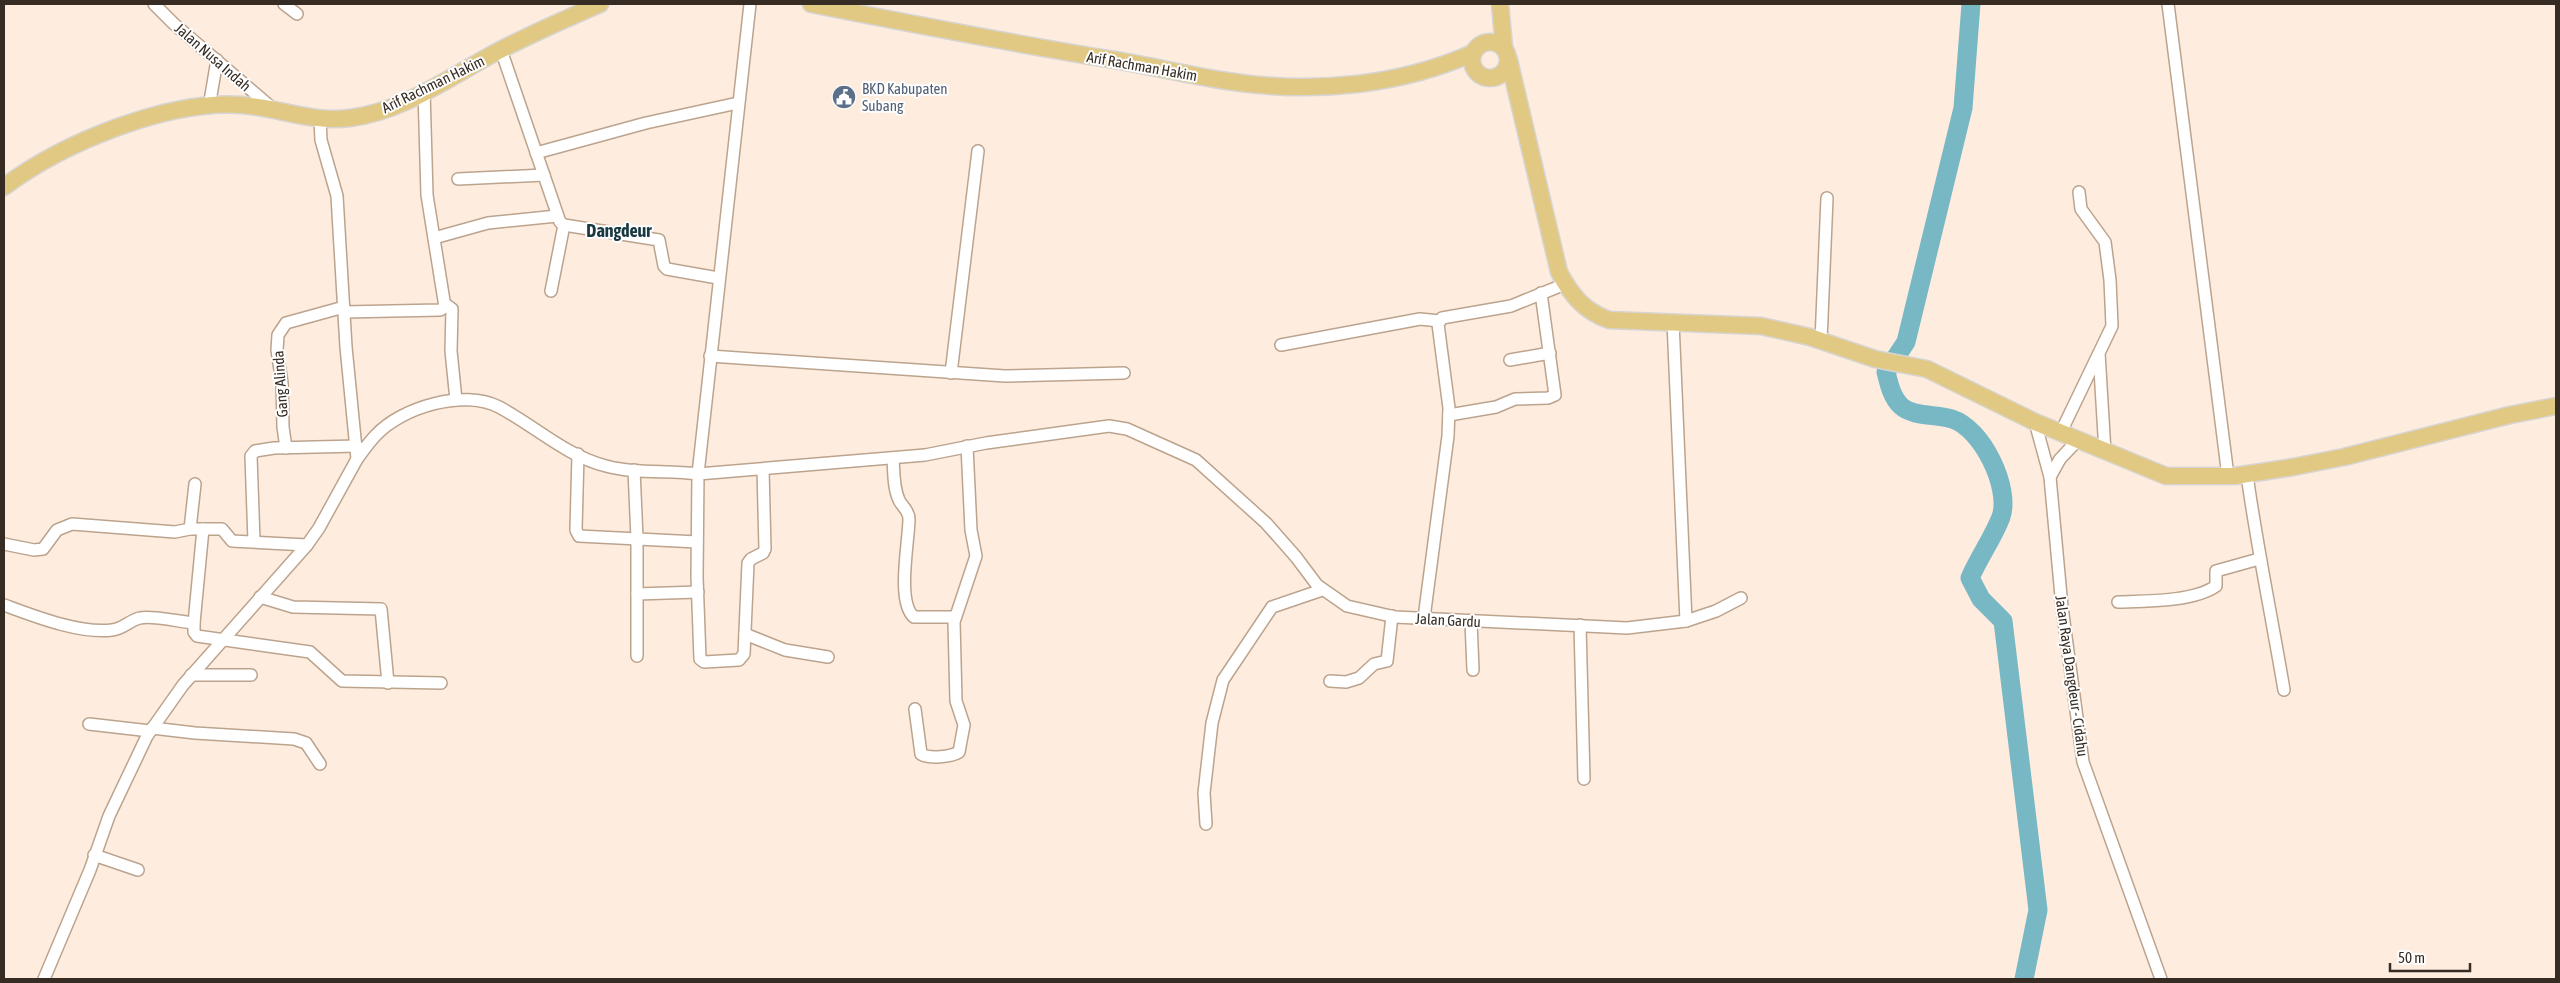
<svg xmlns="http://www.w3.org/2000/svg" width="2560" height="983" viewBox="0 0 2560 983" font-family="'Asap Condensed',sans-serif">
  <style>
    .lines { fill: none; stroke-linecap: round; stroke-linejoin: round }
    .river { stroke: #78b8c5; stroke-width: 19 }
    .minor-casing { stroke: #bca38d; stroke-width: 14 }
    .primary-casing { stroke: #d7d5d3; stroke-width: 19 }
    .minor { stroke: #fff; stroke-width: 11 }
    .primary { stroke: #e2c983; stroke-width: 16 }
    .labels { text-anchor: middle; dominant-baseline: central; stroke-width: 4; stroke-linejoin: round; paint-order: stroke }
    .street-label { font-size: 15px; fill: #362c23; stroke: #fefefe }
    .service-label { font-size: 15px; fill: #4e5e75; stroke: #fefefe; text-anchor: start }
    .quarter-label { font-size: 18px; font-weight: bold; fill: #183940; stroke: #fefefe }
  </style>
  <rect width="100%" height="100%" fill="#feeddf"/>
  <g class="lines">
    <!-- river -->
    <path class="river" d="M1971,4l-8,104 -57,234 -20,30c3,12 6,26 15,34 12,11 36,8 51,13 30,9 59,69 49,98 -8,21 -22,40 -31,61l11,21 22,22 35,289 -14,69"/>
    <!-- minor casing -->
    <g class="minor-casing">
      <g id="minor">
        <path d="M154,4l20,20 98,84"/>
        <path d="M284,4l13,10"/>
        <path d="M2168,4l60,472"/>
        <path d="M501,50l59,172 4,3 95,15 5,26 3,3 51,9"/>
        <path d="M209,107l8,-47"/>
        <path d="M536,153l110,-30 92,-20"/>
        <path d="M458,179l86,-4"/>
        <path d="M2079,192l2,17 24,33 5,38 2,46 -13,27 6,99"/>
        <path d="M434,238l54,-15 69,-7"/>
        <path d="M551,291l13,-66"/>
        <path d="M445,304l7,5 -1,42 5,49"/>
        <path d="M344,312l96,-2 5,-3 -18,-112 -3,-104"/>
        <path d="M1673,322l13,299"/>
        <path d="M1821,341l6,-143"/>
        <path d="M1281,345l139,-26 20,2"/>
        <path d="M710,356l295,20 119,-3"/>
        <path d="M1510,360l40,-7"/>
        <path d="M951,373l27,-222"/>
        <path d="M1449,415l47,-8 19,-8 33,-1 7,-3 -14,-102"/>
        <path d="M2035,422l15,55 12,130 21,155 78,217"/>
        <path d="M2061,432l37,-77"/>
        <path d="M286,448l-3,-21 -1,-44 -5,-33 1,-15 8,-12 58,-16"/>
        <path d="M578,454l-2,76 3,6 118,6"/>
        <path d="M893,458c1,13 0,29 6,42 3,7 10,10 10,19 0,22 -13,83 5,98h41"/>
        <path d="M357,459c6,-8 12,-17 19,-24 26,-28 88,-46 123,-28 36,19 67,49 107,59 29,8 62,4 92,8l52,-470"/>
        <path d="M763,469l2,80 -2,4 -12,6 -3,4 -4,91 -5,6 -35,2 -4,-3 -3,-82 1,-103 227,-19 61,-12 123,-17 18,3 69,31 70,63 30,34 21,28 30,21 48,11 232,11 59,-7 30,-10 25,-13"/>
        <path d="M634,470l3,68v118"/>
        <path d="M2247,475c10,72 25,143 37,215"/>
        <path d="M2050,477l10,-18 17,-18"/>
        <path d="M190,529l5,-45"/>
        <path d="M203,529l-9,94v9l3,4 113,16 32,29 99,2"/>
        <path d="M254,541l-3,-85 4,-5 19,-3 83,-2"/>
        <path d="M4,544l30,6 9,-1 14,-19 15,-6 103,8 15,-3h32l10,12 75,4"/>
        <path d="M637,594l61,-2"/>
        <path d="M260,597l33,10 88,2 7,74"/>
        <path d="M2118,602c27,-1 75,0 98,-16v-15l43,-12"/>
        <path d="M4,605c30,11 75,29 108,25 11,-1 18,-10 28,-12 11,-3 41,4 54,5"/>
        <path d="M1424,618l24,-182 1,-28 -11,-84 4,-6 69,-12 54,-22"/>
        <path d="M1471,621l2,49"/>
        <path d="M1580,625l4,154"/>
        <path d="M745,634l40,16 43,7"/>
        <path d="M191,675h60"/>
        <path d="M1330,681l16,1 13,-4 15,-14 13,-3 5,-45"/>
        <path d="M915,709l6,45c8,5 30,3 38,-2l5,-27 -8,-24 -2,-79 22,-66 -5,-26 -4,-84"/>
        <path d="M89,724l61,7"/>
        <path d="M152,728l43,5 99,6 12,4 14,21"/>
        <path d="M1206,824l-2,-31 8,-70 11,-43 49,-73 50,-17"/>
        <path d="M94,855l44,15"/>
        <path d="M44,979l46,-109 19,-54 38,-80 36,-51 124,-140 12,-17 38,-69 -11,-112 -9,-151 -16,-56 -1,-21"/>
      </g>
    </g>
    <!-- primary casing -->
    <g class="primary-casing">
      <g id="primary">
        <path d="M811,4c101,20 202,40 304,56 42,7 84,18 126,23 78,10 160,2 232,-30"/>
        <path d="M1500,4l4,43"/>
        <circle cx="1490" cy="60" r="18"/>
        <path d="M1509,60l50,212c12,23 25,39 50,48l152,6 49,11 65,22 52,10 108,53 131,54h69l58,-9 51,-10 166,-42 46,-9"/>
        <path d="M4,187c58,-44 165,-88 238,-82 37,3 71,18 108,13 51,-6 97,-39 141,-63 35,-19 72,-35 109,-51"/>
      </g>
    </g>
    <!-- minor -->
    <use href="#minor" class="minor"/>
    <!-- primary -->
    <use href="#primary" class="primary"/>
  </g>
  <!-- icons -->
  <defs>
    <g id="civic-disc" transform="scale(1.25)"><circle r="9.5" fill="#5c6f8a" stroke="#fefefe"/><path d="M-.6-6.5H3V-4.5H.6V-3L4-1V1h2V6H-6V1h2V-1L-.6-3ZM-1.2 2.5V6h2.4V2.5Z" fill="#fff"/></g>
  </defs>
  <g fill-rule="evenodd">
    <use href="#civic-disc" x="844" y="97"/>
  </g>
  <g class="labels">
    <!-- street labels -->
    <g class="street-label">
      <text transform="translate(213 57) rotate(41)">Jalan Nusa Indah</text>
      <text transform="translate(1142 66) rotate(10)">Arif Rachman Hakim</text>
      <text transform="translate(433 84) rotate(-26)">Arif Rachman Hakim</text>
      <text transform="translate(280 384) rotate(-94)">Gang Alinda</text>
      <text transform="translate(1448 620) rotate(3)">Jalan Gardu</text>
      <text transform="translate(2072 676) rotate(82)">Jalan Raya Dangdeur - Cidahu</text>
    </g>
    <!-- service labels -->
    <g class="service-label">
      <text x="862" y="88">BKD Kabupaten<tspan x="862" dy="17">Subang</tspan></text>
    </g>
    <!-- quarter labels -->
    <g class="quarter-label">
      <text x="619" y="230">Dangdeur</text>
    </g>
  </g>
  <!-- border -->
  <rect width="2560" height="983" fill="none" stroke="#362c23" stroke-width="10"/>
  <!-- scale -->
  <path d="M2390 963v8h80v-8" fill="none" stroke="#362c23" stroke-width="2.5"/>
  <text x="2398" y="963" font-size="15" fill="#362c23" stroke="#fefefe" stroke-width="4" paint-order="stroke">50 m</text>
</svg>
